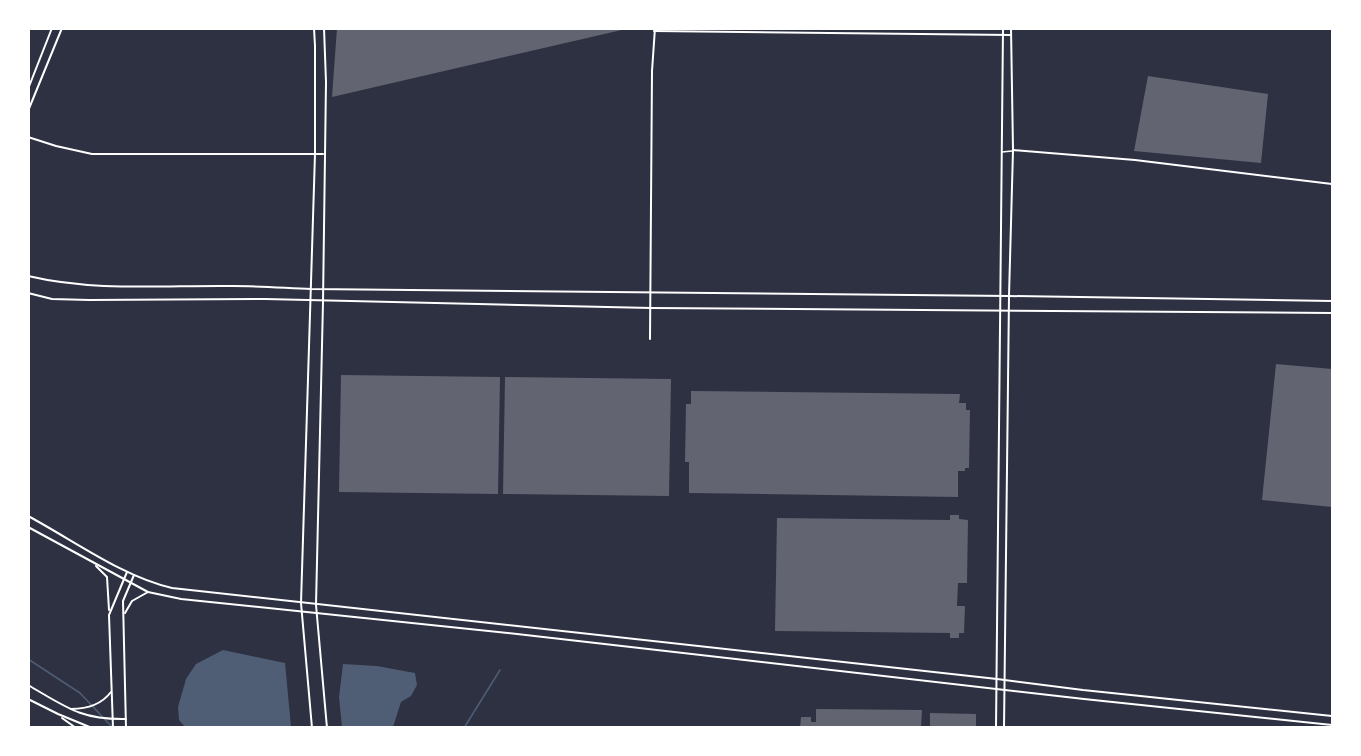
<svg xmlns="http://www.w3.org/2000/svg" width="1361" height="756" viewBox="0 0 1361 756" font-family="'Work Sans',sans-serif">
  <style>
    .water { fill: #4f5d75 }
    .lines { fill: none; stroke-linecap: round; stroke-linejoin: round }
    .stream { stroke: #4f5d75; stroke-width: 1.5 }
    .building { fill: #626471 }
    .service { stroke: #fff; stroke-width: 1.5 }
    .minor { stroke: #fff; stroke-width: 2 }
  </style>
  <rect width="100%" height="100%" fill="#2d3142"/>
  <!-- water -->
  <g class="water">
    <path d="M223,650l62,13 6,64h-106l-6,-7 -1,-13 8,-28 10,-15z"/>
    <path d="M343,664l34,2 38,7 2,12 -6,11 -10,6 -8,25h-51l-3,-30z"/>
  </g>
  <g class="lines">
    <!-- stream -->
    <g class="stream">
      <path d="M28,659l52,34 33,35"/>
      <path d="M464,728l36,-58"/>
    </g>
  </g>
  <!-- building -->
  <g class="building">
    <path d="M337,28h289v1l-294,68z"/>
    <path d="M1148,76l120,18 -7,69 -127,-12z"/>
    <path d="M1276,364l56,5v138l-70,-7z"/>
    <path d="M341,375l159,2 -2,117 -159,-2z"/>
    <path d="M505,377l166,2 -2,117 -166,-2z"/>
    <path d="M691,391l269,3 -1,9h7v7h4l-1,58h-4v3h-7v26l-269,-4v-31h-4l1,-58h5z"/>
    <path d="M950,515h9v4l9,1 -1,63h-9l-1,23h8l-1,27h-5v5h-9v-5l-175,-2 2,-113 173,2z"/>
    <path d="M816,709l106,1 -1,18h-121l1,-11h10v5h5z"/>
    <path d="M930,713l46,1v14h-46z"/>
  </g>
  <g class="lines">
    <!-- service -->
    <path class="service" d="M1002,152l10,-1"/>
    <!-- minor -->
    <g class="minor">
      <path d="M324,28l2,54 -3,220 -7,303 11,123"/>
      <path d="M654,31l357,4"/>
      <path d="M28,89l24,-61"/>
      <path d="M28,111l34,-83"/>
      <path d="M28,137l28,9 36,8h231"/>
      <path d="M1013,150l122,10 197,24"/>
      <path d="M28,276c68,16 137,9 205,10 26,0 52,2 78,3l698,7 323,5"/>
      <path d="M28,293l24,6 37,1 176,-1 386,9 681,5"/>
      <path d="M650,339l2,-268 3,-43"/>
      <path d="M28,516c45,24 95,61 144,72l825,91 86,11 249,26"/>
      <path d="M28,527l120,65 33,7 336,35 567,65 248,26"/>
      <path d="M96,566l11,11 2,33"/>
      <path d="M125,613l7,-12 16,-9"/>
      <path d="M28,685c38,22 53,35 98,34"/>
      <path d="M28,699l30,15 34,14"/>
      <path d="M71,709c16,0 30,-4 40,-17"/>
      <path d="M62,718l14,10"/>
      <path d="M113,728l-4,-113 18,-43"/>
      <path d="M126,728l-3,-127 11,-26"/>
      <path d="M312,728l-11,-125 14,-449v-108l-1,-18"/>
      <path d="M996,728l7,-700"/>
      <path d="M1004,728l5,-432 4,-146 -2,-122"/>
    </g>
  </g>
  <!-- border -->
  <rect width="1361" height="756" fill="none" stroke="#ffffff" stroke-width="60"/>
</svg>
